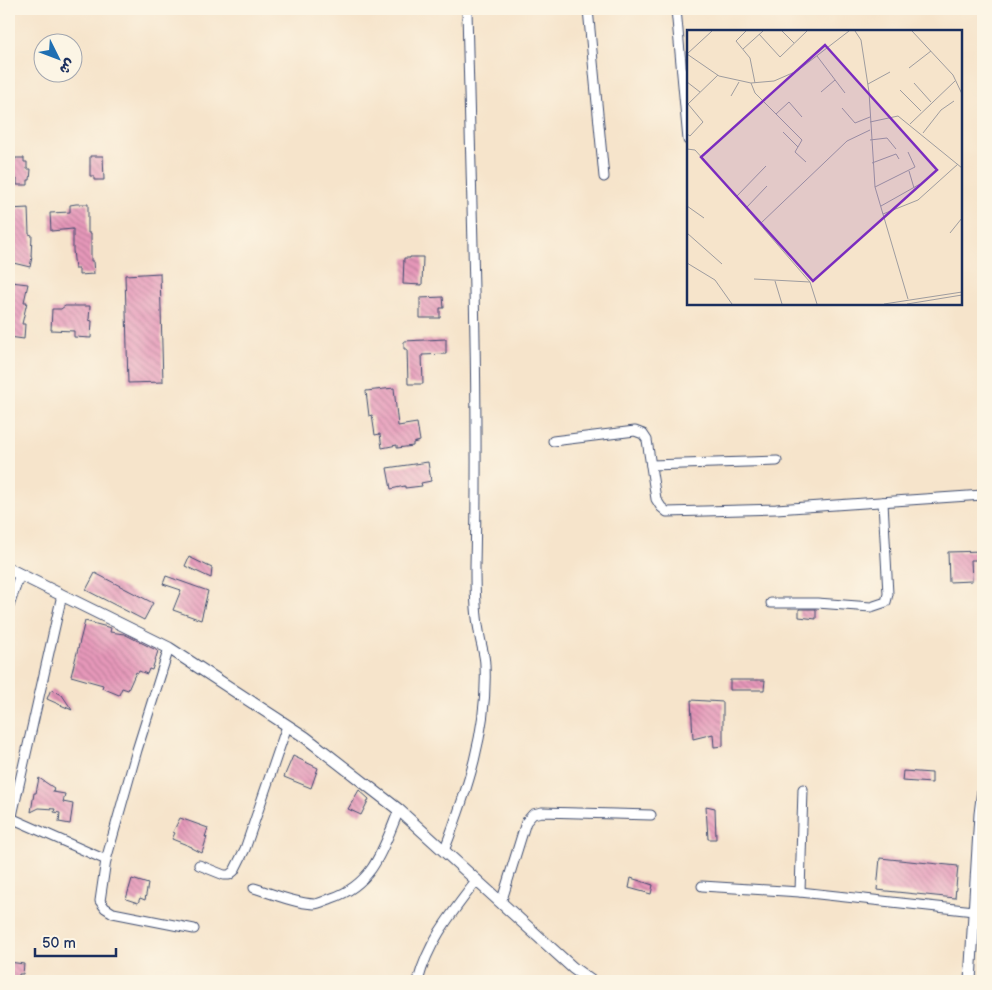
<svg xmlns="http://www.w3.org/2000/svg" width="992" height="990" viewBox="0 0 992 990" font-family="'Balsamiq Sans','Playpen Sans Arabic',sans-serif">
  <style>
    .building { fill: url(#building-back-hatch) }
    .lines { fill: none; stroke-linecap: round; stroke-linejoin: round }
    .street-casing { stroke: #3c4a6e; stroke-width: 11 }
    .secondary-casing { stroke: #3c4a6e; stroke-width: 13 }
    .street { stroke: #fff; stroke-width: 9 }
    .secondary { stroke: #fff; stroke-width: 11 }
    .inset-road { fill: none; stroke: #9e9c9f; stroke-width: 1 }
    .view { fill: #7b2cbf; fill-opacity: 0.15; stroke: #7b2cbf; stroke-width: 2.5 }
    .inset-edge { fill: none; stroke: #1b2f5e; stroke-width: 2.5 }
  </style>
  <defs>
    <pattern id="building-back-hatch" width="6" height="6" patternUnits="userSpaceOnUse" patternTransform="scale(1.25)"><rect width="6" height="6" fill="#e698b9"/><path d="M-1 5l2 2M0 0l6 6M5-1l2 2" fill="none" stroke="#ba7c9a"/></pattern>
  </defs>
  <rect width="100%" height="100%" fill="#fcf5e5"/>
  <filter id="ink" filterUnits="userSpaceOnUse"><feTurbulence type="fractalNoise" baseFrequency=".02" numOctaves="2"/><feDisplacementMap in="SourceGraphic" scale="10" xChannelSelector="R" yChannelSelector="G"/><feConvolveMatrix kernelMatrix="1 2 1 2 8 2 1 2 1" color-interpolation-filters="sRGB"/></filter>
  <filter id="wash" filterUnits="userSpaceOnUse"><feTurbulence type="fractalNoise" baseFrequency=".0096" numOctaves="4" result="noise"/><feDisplacementMap in="SourceGraphic" scale="20" xChannelSelector="R" yChannelSelector="G"/><feGaussianBlur stdDeviation="1.12" result="paint"/><feColorMatrix in="noise" values="0 0 0 0 0 0 0 0 0 0 0 0 0 0 0 0 0 1.4 0 .05"/><feComposite in="paint" operator="in"/></filter>
  <g filter="url(#wash)">
    <rect width="100%" height="100%" fill="#f6e4cb"/>
    <g id="blocks">
      <!-- building -->
      <g class="building">
        <path d="M90,156h13l1,24h-10v-4h-4z"/>
        <path d="M15,158h9v4h3v7h4l-1,11h-2v5h-11v-6h-5v-9h-3v-10h6z"/>
        <path d="M76,204h12v29h3v28h2l1,13 -15,1v-6h-4l-2,-19v-21l-22,2 -1,-18 20,-1v-7z"/>
        <path d="M28,208l1,26 3,1 -1,22h1l-2,10 -21,-5 2,-35h-2v-18z"/>
        <path d="M410,257h13l-1,28 -19,-1 1,-26h6z"/>
        <path d="M160,273l3,109 -35,1 -3,-108z"/>
        <path d="M11,282l17,2 -4,18h3l-5,22h3l-1,15 -15,-2v-51z"/>
        <path d="M443,297l1,11h-4v10h-20v-20z"/>
        <path d="M65,306h25l-1,14 3,1 -1,17 -17,-1v-6l-23,-1 1,-21h9z"/>
        <path d="M446,339v15l-24,1 1,29h-15l-1,-35h-3v-8z"/>
        <path d="M394,388l4,38 19,-3 3,18 -7,2v3l-16,2v-3l-15,3 -2,-14 -5,1 -3,-20 -3,1 -3,-25z"/>
        <path d="M428,462l3,19 -10,2 1,3 -17,2v-2l-14,3 -4,-21z"/>
        <path d="M983,551v9h-12l1,21 -23,1 -1,-30z"/>
        <path d="M189,557l23,11 -1,10 -26,-12z"/>
        <path d="M95,573l58,30 -9,17 -58,-30z"/>
        <path d="M166,576l42,15 -7,29 -28,-10 8,-20 -18,-6z"/>
        <path d="M799,609h17v10l-17,-2z"/>
        <path d="M85,621l26,7 -1,4 14,2 34,17 -6,19 -3,-1 -2,5 -8,-3 -1,2 -2,-1 -8,18 -6,-2 -3,7 -17,-7 1,-3 -32,-9z"/>
        <path d="M730,680h35l-1,10h-34z"/>
        <path d="M51,689l11,6 10,15 -25,-11z"/>
        <path d="M691,700l32,2v44l-9,1 -1,-13 -20,5z"/>
        <path d="M293,756l25,12 -7,20 -27,-11z"/>
        <path d="M903,771l29,2v10l-30,-2z"/>
        <path d="M39,778l15,10 -1,4 12,2 -2,8 10,2 -3,20 -11,-2 1,-9 -6,-1 1,-3 -16,-1 -8,4 3,-19h2z"/>
        <path d="M359,790l10,9 -8,16 -13,-6z"/>
        <path d="M706,806l9,2 1,31h-8z"/>
        <path d="M180,818l28,10 -3,9h2l-5,16 -10,-5v-1l-20,-8 3,-6 -2,-1z"/>
        <path d="M880,858l78,8 -3,32 -78,-8z"/>
        <path d="M631,878l22,7 -2,9 -22,-6z"/>
        <path d="M132,879l16,5 -3,16 -5,-2 -2,5 -12,-4z"/>
        <path d="M9,962l15,2 -1,10h-4v7h-10z"/>
      </g>
    </g>
  </g>
  <g filter="url(#ink)">
    <use href="#blocks" fill-opacity="0" stroke="#3c4a6e" stroke-width="1"/>
    <g class="lines">
      <!-- street casing -->
      <g class="street-casing">
        <g id="street">
          <path d="M588,9l16,168"/>
          <path d="M676,9l12,131"/>
          <path d="M553,441l82,-10 8,3 4,6 9,59 5,8 6,5 109,-3 207,-14"/>
          <path d="M651,465l126,-4"/>
          <path d="M771,603h46l54,4 15,-5 2,-8 -5,-92"/>
          <path d="M9,606l11,-32"/>
          <path d="M169,648l-32,102 -31,110 -6,41 5,7 8,5 81,16"/>
          <path d="M11,818l95,42"/>
          <path d="M9,829l53,-234"/>
          <path d="M444,851c23,-60 44,-121 41,-186 0,-11 -5,-23 -6,-34 -4,-21 -4,-42 -4,-64 4,-186 -4,-372 -8,-558"/>
          <path d="M199,865l25,10h5l5,-4 11,-22 42,-123"/>
          <path d="M702,886l98,6 174,19"/>
          <path d="M254,888c19,6 40,15 60,16 5,0 12,-4 18,-6 42,-14 51,-50 67,-88"/>
          <path d="M800,892l3,-103"/>
          <path d="M501,903l25,-81 7,-8 9,-2 109,3"/>
          <path d="M418,981c11,-41 34,-68 59,-101"/>
        </g>
      </g>
      <!-- secondary casing -->
      <g class="secondary-casing">
        <g id="secondary">
          <path d="M9,569l160,79 136,89 94,73 174,158 18,13"/>
          <path d="M970,981l10,-167 3,-24"/>
        </g>
      </g>
      <!-- street -->
      <use href="#street" class="street"/>
      <!-- secondary -->
      <use href="#secondary" class="secondary"/>
    </g>
  </g>
  <!-- overview -->
  <g transform="translate(687 30)">
    <rect width="275" height="275" fill="#f6e4cb"/>
    <path class="inset-road" d="M25,1l-25,23 32,22 32,7 23,-2 23,-10 52,-40M59,1l-10,10 14,17 5,25M95,1l12,12M168,1l6,9 8,52 6,95 33,112M225,1l41,44 9,19M72,4l21,23 27,-26M56,19l20,-18M130,26l28,37M222,38l22,-17M0,52l13,10M64,53l4,10 47,47 -7,12 11,10M227,53l17,19M181,54l22,-12M213,60l21,21M134,62l14,-12M44,66l8,-14M1,74l30,-29M155,78l13,15 15,-6M89,84l13,-12 13,15M183,92l28,-6 64,52M223,94l45,-43M96,102l15,15M236,103l18,-23 13,-9M0,104l3,2 13,-14 -15,-18M183,110l17,-2 9,11M0,119l8,1 10,11 105,121M185,133l24,-9 3,5M222,141l5,17M188,157l40,-20 -7,-15M49,167l30,-31M0,176l17,12M194,176l39,-22M59,178l21,-22M196,184l35,-14 40,-36M73,194l87,-83 23,-11M0,203l35,31M263,203l12,-15M0,233l28,17 17,24M67,249l56,3 7,22M88,251l7,23M197,274l78,-12M220,274l55,-9"/>
    <path class="view" d="M138,15l112,125 -124,111 -112,-124z"/>
    <rect width="275" height="275" class="inset-edge"/>
  </g>
  <!-- margin -->
  <rect width="992" height="990" fill="none" stroke="#fcf5e5" stroke-width="30"/>
  <!-- north arrow -->
  <g transform="translate(58 58) rotate(132)"><circle r="24" fill="#fcf5e5" stroke="#a2a6af"/>
  <path d="M0-4L9 19L0 12L-9 19Z" fill="#1f6fb2"/>
  <text y="-8" font-size="14" font-weight="bold" text-anchor="middle" fill="#1b2f5e">ش</text>
  </g>
  <!-- scale -->
  <path d="M35 948v8h81v-8" fill="none" stroke="#1b2f5e" stroke-width="2.5"/>
  <text x="42" y="948" font-size="15" fill="#1b2f5e" stroke="#fcf5e5" stroke-width="4" paint-order="stroke">50 m</text>
</svg>
